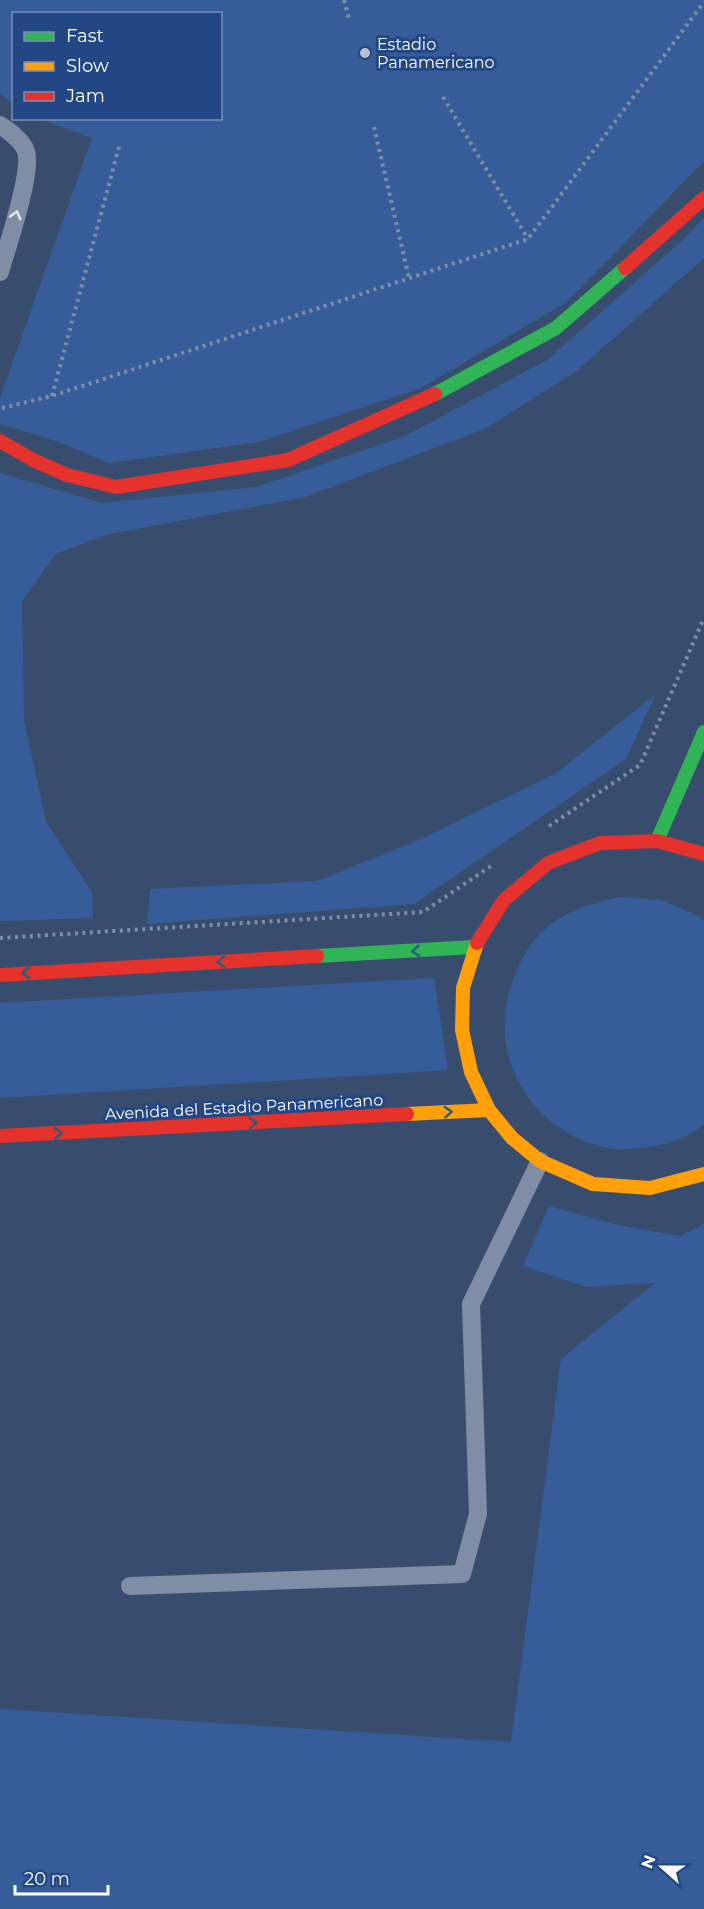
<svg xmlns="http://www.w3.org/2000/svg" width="704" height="1909" viewBox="0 0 704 1909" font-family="Montserrat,sans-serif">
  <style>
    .green { fill: #365d9a }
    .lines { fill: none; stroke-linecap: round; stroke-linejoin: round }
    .path { stroke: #7f8ea4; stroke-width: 4; stroke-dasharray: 3 4.5; stroke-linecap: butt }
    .lane { stroke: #7f8ea4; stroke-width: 18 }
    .fast { stroke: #30b455; stroke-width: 14 }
    .slow { stroke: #ff9f0a; stroke-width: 14 }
    .jam { stroke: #e5322d; stroke-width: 14 }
    .oneway { stroke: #e5e8ed }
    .oneway2 { stroke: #255d7b }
    .poi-dot { fill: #b9c1cc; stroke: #224784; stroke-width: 2 }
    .labels { text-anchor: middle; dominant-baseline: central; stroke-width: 6; stroke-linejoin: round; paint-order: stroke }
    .poi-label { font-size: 16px; fill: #fff; stroke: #224784; text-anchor: start }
    .street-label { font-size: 16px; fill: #fff; stroke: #224784 }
  </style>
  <rect width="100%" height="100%" fill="#384d6e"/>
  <!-- green -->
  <g class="green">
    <path d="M0,0h704v161l-137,141 -146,86 -162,54 -150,21 -56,-23 -53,-16v-26l92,-260 -50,-19 178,-1v-104h-206l-1,90 -13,-10z"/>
    <path d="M704,217v41l-126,112 -91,58 -182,69 -200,38 -49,19 -34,47 2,119 22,102 46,70 1,26 -93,3v-448l102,30 155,-16 148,-51 142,-76 138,-122z"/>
    <path d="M655,695l-29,64 -212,145 -267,20 3,-35 167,-8 104,-42 134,-65z"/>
    <path d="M620,897l42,3 38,17 4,4v203c-18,16 -44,23 -67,24 -8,1 -16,2 -23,1 -79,-12 -129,-90 -102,-166 7,-20 17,-40 33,-54 23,-20 47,-25 75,-32z"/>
    <path d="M434,978l14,92 -448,28v-95z"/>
    <path d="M549,1206l68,19 63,11 24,-12v685h-704v-200l511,33 50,-383 94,-76 -68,4 -64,-21z"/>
  </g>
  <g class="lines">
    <!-- path -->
    <g class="path">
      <path d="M344,0l5,19"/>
      <path d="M443,97l85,142"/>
      <path d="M374,127l35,151"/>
      <path d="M52,396l67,-249"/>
      <path d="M2,408l50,-12 476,-157 176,-237"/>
      <path d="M549,826l91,-61 64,-147"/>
      <path d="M0,938l423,-26 68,-46"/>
    </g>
    <!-- lane -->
    <g class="lane">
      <path d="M0,125c9,6 22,15 26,26 7,21 -19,96 -26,121"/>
      <path d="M130,1586l332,-12 16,-60 -7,-210 69,-143"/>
    </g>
    <!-- fast -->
    <g class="fast">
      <path d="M435,394l121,-66 69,-60"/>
      <path d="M657,841l47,-109"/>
      <path d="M317,956l157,-9"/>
    </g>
    <!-- slow -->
    <g class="slow">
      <path d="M477,943l-14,45 -1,42 9,42 18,38 23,28 28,23 53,23 57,4 54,-14"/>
      <path d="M407,1114l82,-4"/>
    </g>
    <!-- jam -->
    <g class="jam">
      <path d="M625,268l79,-70"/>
      <path d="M0,441l35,20 32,14 49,12 172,-27 147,-66"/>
      <path d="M477,943l27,-43 44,-37 52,-20 57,-2 47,13"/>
      <path d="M0,975l317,-19"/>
      <path d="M0,1136l407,-22"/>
    </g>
  </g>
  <!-- one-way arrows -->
  <defs><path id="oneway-chevron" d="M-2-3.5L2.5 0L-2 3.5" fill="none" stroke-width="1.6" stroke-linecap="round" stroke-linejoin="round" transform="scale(1.5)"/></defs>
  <use class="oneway" href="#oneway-chevron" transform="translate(16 215) rotate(-75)"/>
  <g class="oneway2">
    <use href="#oneway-chevron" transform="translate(416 951) rotate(177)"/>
    <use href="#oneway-chevron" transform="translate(221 962) rotate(177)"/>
    <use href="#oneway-chevron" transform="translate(26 973) rotate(177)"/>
    <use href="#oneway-chevron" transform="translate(448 1112) rotate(-3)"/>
    <use href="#oneway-chevron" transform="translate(253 1123) rotate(-3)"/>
    <use href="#oneway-chevron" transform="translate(58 1133) rotate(-3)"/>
  </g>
  <!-- markers -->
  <circle class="poi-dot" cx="365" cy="53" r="6"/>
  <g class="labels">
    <!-- poi labels -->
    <g class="poi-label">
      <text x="377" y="44">Estadio<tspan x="377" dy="18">Panamericano</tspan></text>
    </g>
    <!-- street labels -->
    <g class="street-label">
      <text transform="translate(244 1107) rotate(-3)">Avenida del Estadio Panamericano</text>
    </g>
  </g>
  <!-- legend -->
  <rect x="12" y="12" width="210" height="108" fill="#224784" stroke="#7a91b5" stroke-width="1.5"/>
  <rect x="24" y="32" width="30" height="9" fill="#30b455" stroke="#7a91b5" stroke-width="1.5"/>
  <text x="66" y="42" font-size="18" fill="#ffffff">Fast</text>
  <rect x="24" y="62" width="30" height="9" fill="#ff9f0a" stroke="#7a91b5" stroke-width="1.5"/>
  <text x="66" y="72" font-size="18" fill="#ffffff">Slow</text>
  <rect x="24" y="92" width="30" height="9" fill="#e5322d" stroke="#7a91b5" stroke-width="1.5"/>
  <text x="66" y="102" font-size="18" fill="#ffffff">Jam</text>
  <!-- north arrow -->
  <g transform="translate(662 1867) rotate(291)" stroke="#224784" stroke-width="4.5" paint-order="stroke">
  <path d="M0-4.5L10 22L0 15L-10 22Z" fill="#ffffff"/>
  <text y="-9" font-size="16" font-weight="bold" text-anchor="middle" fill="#ffffff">N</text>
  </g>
  <!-- scale -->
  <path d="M15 1885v9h93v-9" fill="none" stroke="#ffffff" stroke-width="3"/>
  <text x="24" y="1885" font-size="18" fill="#ffffff" stroke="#224784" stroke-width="4.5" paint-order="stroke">20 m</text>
</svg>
